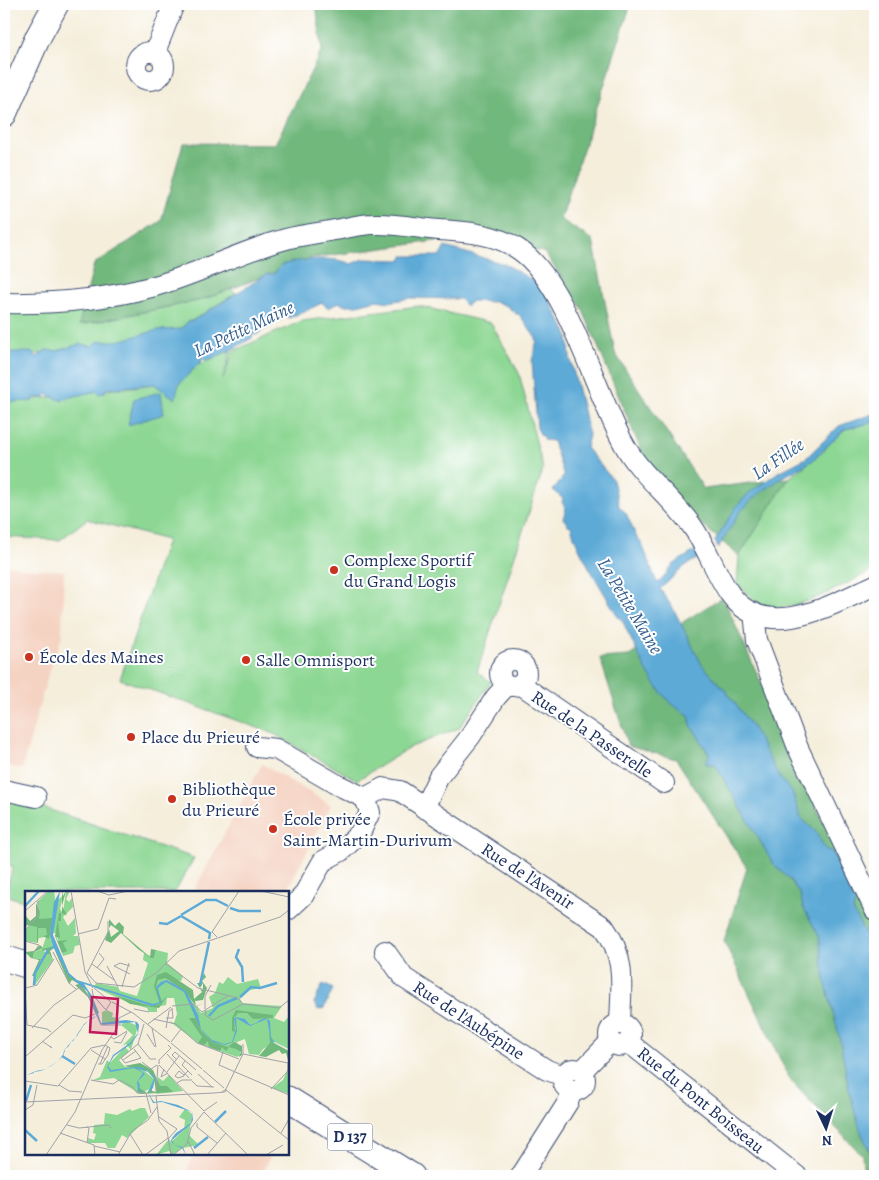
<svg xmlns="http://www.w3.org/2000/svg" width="879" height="1180" viewBox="0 0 879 1180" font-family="Alegreya,serif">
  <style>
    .built { fill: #f5d3c2 }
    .green { fill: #8cd793; stroke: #548378 }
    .forest { fill: #71b87d; stroke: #46746e }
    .water { fill: #5daad7; stroke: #3c6c9a }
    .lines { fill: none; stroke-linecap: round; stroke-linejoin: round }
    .minor-casing { stroke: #3c4c71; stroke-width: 22 }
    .major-casing { stroke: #3c4c71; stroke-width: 27 }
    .minor { stroke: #fff; stroke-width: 20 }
    .major { stroke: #fff; stroke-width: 25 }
    .poi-dot { fill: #c8321e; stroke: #fff; stroke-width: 2 }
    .labels { text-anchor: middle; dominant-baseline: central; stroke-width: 4; stroke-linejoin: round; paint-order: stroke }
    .shield { fill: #fff; stroke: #5f6d8e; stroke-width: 1 }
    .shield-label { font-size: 16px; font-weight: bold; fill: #1b2f5e }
    .poi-label { font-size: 18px; fill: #1b2f5e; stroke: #fff; text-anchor: start }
    .street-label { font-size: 18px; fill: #1b2f5e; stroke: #fff }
    .water-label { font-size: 19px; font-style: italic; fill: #35608e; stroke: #fff }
    .inset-river { fill: none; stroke: #5daad7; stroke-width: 2.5 }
    .inset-road { fill: none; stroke: #9ea2a9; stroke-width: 1 }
    .view { fill: #c2185b; fill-opacity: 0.15; stroke: #c2185b; stroke-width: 2.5 }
    .inset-edge { fill: none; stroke: #1b2f5e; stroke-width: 2.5 }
  </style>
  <rect width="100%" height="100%" fill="#fff"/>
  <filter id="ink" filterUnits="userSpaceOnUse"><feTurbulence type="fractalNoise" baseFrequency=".02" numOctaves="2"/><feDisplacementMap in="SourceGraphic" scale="10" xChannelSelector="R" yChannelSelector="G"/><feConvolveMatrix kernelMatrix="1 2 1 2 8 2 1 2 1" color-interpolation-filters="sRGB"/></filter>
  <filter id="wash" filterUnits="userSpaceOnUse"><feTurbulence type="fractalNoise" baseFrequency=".0096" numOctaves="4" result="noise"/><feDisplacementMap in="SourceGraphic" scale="20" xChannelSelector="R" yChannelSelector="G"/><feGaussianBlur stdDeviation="1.12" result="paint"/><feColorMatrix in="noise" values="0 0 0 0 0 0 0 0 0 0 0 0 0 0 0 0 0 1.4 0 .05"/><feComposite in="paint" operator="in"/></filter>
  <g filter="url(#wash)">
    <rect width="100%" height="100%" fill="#f5eedb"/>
    <!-- built -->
    <g class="built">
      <path d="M4,564l18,4 42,3 -2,65 -15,42 -25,91 -18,-4z"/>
      <path d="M262,764l69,41 -45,87h-93z"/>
      <path d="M194,1154h77l-9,22h-77z"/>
    </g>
    <!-- green -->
    <g class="green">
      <path d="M231,289l5,4 -60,38 -76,15 -96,12v-45l80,-9 -4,21 122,-25z"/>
      <path d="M419,306l72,17 28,50 24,96 -66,203 14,10 -32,46 -48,19 -54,33 -85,-47 -152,-54 47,-139 -80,-21 -27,21 -56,-3v-134l152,-19 75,-34 -8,29 10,-28 69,-30z"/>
      <path d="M875,421v148c-25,12 -88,51 -115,35 -8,-5 -16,-14 -23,-20l2,-28 50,-78 35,-27 5,-8 16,-14z"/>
      <path d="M4,800l28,4 162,54 -19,34h-149v10l-21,-7 8,-29 -9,-2z"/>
    </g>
    <!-- forest -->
    <g class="forest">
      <path d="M316,4h315l-71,215 33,21 22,113 89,136 85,-11 -50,78 -83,-70 -74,-178 -38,-56 -87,-14 -146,20 -109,42 -123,25 15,-61 67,-43 22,-78 92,1 47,-94z"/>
      <path d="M721,598l5,6 149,334v238h-11l-2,-21 -72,-75 -66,-139 23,-73 -71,-109 -48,-13 -28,-88 29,-2z"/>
    </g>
    <!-- water -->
    <g class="water">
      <path d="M445,247l60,17 37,22 26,49 2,22 19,78 -3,13 27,32 6,26 7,7 11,25 5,6 15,39c8,-4 10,-12 16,-18 8,-6 19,-12 28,-18l4,7 -20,12 -25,23 14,21 28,55 24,26 27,37 26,49 13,15 9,26 14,13 11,19 6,1 23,53 -2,6c3,10 11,18 14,29 4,11 2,20 8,31v192l-13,-27 -12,-40 -10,-55 -15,-60 -6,-44 -16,-29 -3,-13 -10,-14 -16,-15 -59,-101h-9l3,-10 -18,-29 -2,-10c-36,-17 -51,-63 -68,-97l-3,-1c-13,-24 -42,-67 -47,-91l-3,-1 -5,-7 3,-9 -4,-7 1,-3 -10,-9 11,-14 -11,-35 -10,-1 1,-3 -3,-1 -4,-8 -5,-67 5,-21 -18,-26h-3l-9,-8 -11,-4 -24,-1 -6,5 -6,-7 -50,-1 -21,4 -12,-2 -20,5h-14l-4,-3 -10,6 -8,-6 -3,3 -29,13 -3,-2 -30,19 -3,-1 -1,4 -21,12 -25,11 -4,-4v4l-23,23 -4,15 -21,-15 -49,5v3l-6,2 -2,-3 -35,8v2l-16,-7 -1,3 -11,1 -1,3 -24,1v3h-5v-52c6,-2 19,0 27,-1l6,5 9,-7 10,1 24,-7 12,2 7,-5h19l40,-11 23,-1 6,-7 7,-2 73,-46h7c2,-3 5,-7 8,-9 16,-6 55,-9 69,-1l12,-5 39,1 1,-4h37z"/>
      <path d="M161,392l3,22 -36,11 6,-26z"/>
      <path d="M875,413v9l-30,7 -33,32 -29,16 -27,19 -16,16 -22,36 -3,-7 21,-34 13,-14 28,-20 29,-15 33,-32z"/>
      <path d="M323,984l10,5 -9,19 -6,2 -4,-7z"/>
    </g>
  </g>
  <g filter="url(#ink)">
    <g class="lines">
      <!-- minor casing -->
      <g class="minor-casing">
        <g id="minor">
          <circle cx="150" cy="66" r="14"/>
          <path d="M155,52l19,-48"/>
          <path d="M4,303c50,1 98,-3 147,-16 46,-12 89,-36 135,-48 16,-4 33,-6 49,-9 12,-2 26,-6 38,-6 22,-1 44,4 66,6 28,2 55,3 79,19 49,32 77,145 107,197 17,30 47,52 67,80 15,21 23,47 38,68 36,50 103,10 145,-9"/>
          <path d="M754,613l3,27 41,108 77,162"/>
          <circle cx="513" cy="673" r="13"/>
          <path d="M520,684l144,99"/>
          <path d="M257,747l19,2 60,35 29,14"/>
          <path d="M4,790l32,7"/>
          <path d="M365,798l18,-10 17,3 204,136c23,32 17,60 16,97"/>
          <path d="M424,808l15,-32 31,-39 26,-40 11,-12"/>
          <path d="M288,910l15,-14 20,-35 18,-10 19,-18 10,-21 -5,-14"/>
          <path d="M385,951l19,27 143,92 17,6"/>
          <circle cx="620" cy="1035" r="11"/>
          <path d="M628,1042l169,134"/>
          <circle cx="574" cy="1080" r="11"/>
          <path d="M581,1072l30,-31"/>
          <path d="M521,1176l47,-74 4,-11"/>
        </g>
      </g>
      <!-- major casing -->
      <g class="major-casing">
        <g id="major">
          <path d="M4,114l34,-77 18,-33"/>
          <path d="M4,958l22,7"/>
          <path d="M288,1099l124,77"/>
        </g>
      </g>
      <!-- minor -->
      <use href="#minor" class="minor"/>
      <!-- major -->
      <use href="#major" class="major"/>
    </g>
  </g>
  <!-- markers -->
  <g class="poi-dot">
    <circle cx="334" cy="570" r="5"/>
    <circle cx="29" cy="657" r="5"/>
    <circle cx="246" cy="660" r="5"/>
    <circle cx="131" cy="737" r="5"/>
    <circle cx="172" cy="799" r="5"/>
    <circle cx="273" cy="829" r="5"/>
  </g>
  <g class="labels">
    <!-- shield labels -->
    <rect class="shield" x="327.5" y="1123.5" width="45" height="27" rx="4"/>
    <g class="shield-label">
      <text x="350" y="1137">D 137</text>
    </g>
    <!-- poi labels -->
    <g class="poi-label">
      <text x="344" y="560">Complexe Sportif<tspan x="344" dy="21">du Grand Logis</tspan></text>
      <text x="39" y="657">École des Maines</text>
      <text x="256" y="660">Salle Omnisport</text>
      <text x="141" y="737">Place du Prieuré</text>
      <text x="182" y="789">Bibliothèque<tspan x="182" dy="21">du Prieuré</tspan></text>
      <text x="283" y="819">École privée<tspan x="283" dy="21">Saint-Martin-Durivum</tspan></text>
    </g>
    <!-- street labels -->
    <g class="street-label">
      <text transform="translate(592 734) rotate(34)">Rue de la Passerelle</text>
      <text transform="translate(528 876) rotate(33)">Rue de l'Avenir</text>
      <text transform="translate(469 1020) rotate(33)">Rue de l'Aubépine</text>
      <text transform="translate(701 1100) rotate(39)">Rue du Pont Boisseau</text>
    </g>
    <!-- water labels -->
    <g class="water-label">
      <text transform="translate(244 329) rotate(-25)">La Petite Maine</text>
      <text transform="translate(778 459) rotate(-34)">La Fillée</text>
      <text transform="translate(630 606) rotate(59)">La Petite Maine</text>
    </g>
  </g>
  <!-- overview -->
  <g transform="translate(25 891)">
    <rect width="264" height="264" fill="#f5eedb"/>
    <path d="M24,0h5l1,8 -4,38 2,9 -10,4 3,3 -6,6 -7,-1 1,-6 8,-3 4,-12 -7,1 -2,5 -12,-2v-10l15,-20 -3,-9zM41,0h4l-4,8 3,3 3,-4 1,9 -10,10 5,9 7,-8 1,15 -3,3h5l2,9 -5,1 -2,7 -10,3 -7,-23h-3l4,-33 6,-4 -3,13 3,4zM131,59l12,3 -1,10 16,13 -2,5 -15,-2 18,12 17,22 12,-5 -4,-11 6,-4 4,-11 4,2 5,-7 9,7 21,-5 3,9 -11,2 -10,9 2,4 40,3 -8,12 10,4 5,-6v33l-14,-7 -12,7 -4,6 -10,-1 -4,-15 -8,3 4,13 -4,2 -23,-8 -16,-6 -29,-22 5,2 3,-9 -3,-16h-7l-1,7 -9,2v5h-8l-2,-4 -18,-5 -35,-16 2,-4 22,4 2,4 17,5 11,-33 -5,-3 1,-7 10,5zM24,63l4,6 -18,25v-11l7,-17zM82,119l6,3 -1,4 6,1v4l-16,1v-11zM101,130l12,5 -7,24 -5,-6 -4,2 11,-11 -12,-10zM100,156l4,4 -10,9 6,7 16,1 13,11 -3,9 -11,6 -26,-16 -23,3 9,-4 7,-17 3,3zM264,175v28l-17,-6 11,-8zM144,184l14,16 -27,3 2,-17 5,4zM115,217h5l4,9 -22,21 -5,-3 -7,13h-7l-3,-5h-18l1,-5 6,2 2,-6 -3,-1 1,-8 10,-1 1,-11 12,2 13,-6 2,2zM160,218l7,5 -3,21 10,10 -17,3 -10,7 -3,-4 -13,4 13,-16 2,3 13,-12 1,-10 -6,-3z" fill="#8cd793"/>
    <path d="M37,0l1,5 3,-5 -4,15 5,9 -6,-2v8h-3l2,17 -4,-1 2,4 10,-1 -5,3 4,8 -5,2 -7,-17 4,-23h3zM11,12l4,8 -1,8 13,-1v5l-3,16 -6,-3 4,-1 -1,-7h-8v15l5,5 -9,4 -1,6 7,1 7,-7 -1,-2 -3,1 -1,-2 12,-3 14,28 12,9 10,14 2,-1 7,17 -3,1 -7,-16 -14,-13 4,-1 -7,-4 -3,4 -15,-36 -4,3 3,9 -4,-6 -7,3 -8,19h-2l7,-16 -8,-2 -6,-6 9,-1 6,-6 -3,-3v-15l-10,-2 -2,3v-13l5,6 6,-5zM84,28l6,7 4,-4 5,5 -1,7 27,23 1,-8 5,1 -2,8h-3l-13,-9 -17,-16 -10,10 -6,-3 4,-11 2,8 8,-6 -8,-6 -2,3zM141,81l27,18 1,9 8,-7 -2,-3 3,1v-7l-3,5 -3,-5h4l3,-10 2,4 -4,4 5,7 -4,12 -8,1 1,5 8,-3 -7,3 3,5 -16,-20 -19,-13 -7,2 -2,6 6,15 5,-5 -8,12 -29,-4 -12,-8 32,10 10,-2 -6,-18 3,-11zM166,114l5,11 5,15 12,11 15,5 6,-5 8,4v9l-3,2 2,-5 -5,-3 -7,-2 -3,4 -4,-4 -2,4 -11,-4 -1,-6 -4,4 -6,-2 4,-6 -13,-19h7zM211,119l37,5v3l-20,1 -6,-6h-9l-4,5 1,14 -3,-1v-13zM244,141l3,10 17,9v12l-3,-10 -4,1 -3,-4 -13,7 -7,-1 11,-13zM115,172l13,7 7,16h7l6,6 -32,2 -4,-2 1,-5 9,6 5,-8v6l4,1 -2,-13 -6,-8 -24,-5z" fill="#71b87d"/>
    <path d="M35,0l-7,44 16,38 8,7 76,24 7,-2 -4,-15 5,-5 6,-2 19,11 12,24 3,14 11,11 12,4 8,-2 4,-13 -2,-10 2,-2 9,2 5,6 6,-2 4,-3 6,-2 4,3 1,16 4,6 14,6 -18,-8 -4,-22 -17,7 -14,-8 1,13 -4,11 -8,3 -12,-3 -12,-12 -17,-38 -18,-10 -8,6 3,15 -9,3 -68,-22 8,12 9,27 25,-3 11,2 2,3 -1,9 -7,10 -17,12 -6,10 3,4 22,-3h7l6,3 7,5 2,3 -2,10 -5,5 6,9 7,-1 17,4 14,7 1,8 -2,4 -19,16 2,5 9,2 3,8 -4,-7 -8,-3 -3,-4 1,-3 4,-5 15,-10 1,-11 -30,-10 -9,1 -5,-10 6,-15 -6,-6 -12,-4 8,5 1,1 -7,7 2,4 -1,4 2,1v3l-3,-4 -1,-7 6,-9 -9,-5 -24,4 -3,-5 6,-12 17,-12 8,-10 -3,-11 -32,3 -3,-2 -3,-8 -3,3 -6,3 -5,5 -2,4 -3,4v1l-2,2 -3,4 -2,1 -1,2 -2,3 -2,1v1l-2,1 1,1 -1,2v1l-1,2 -5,5 -7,5 -5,3 -6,2 -6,1v1l-7,2 -2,2 2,-2 9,-4 10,-2 12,-8 5,-6 1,-4 2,-3 5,-6 5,-5 2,-4 3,-4 1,-2 2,-3 4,-3 6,-4 2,-1 1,-1 -10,-24 -19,-16 -14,-27 -6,2 5,-4 -3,-11 4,-33z" fill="#5daad7"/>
    <path class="inset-river" d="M0,15l14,-15M205,17l9,3h22M156,24l25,-15h10l12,6M156,25l29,17 -1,6M134,32l8,1 14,-8M214,58l-3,8 6,10 1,15M9,94l1,-12 13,-23M175,94l9,-43M215,106l11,-10 9,1 17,-5M184,125l9,-10 19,-8M37,165l13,8M1,210l5,-16M190,231l11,-11M0,239l12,11M169,257l14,-11"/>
    <path class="inset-road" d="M46,0l14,81 8,16M72,0l12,4 19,-4M236,0l28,6M0,20l23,-20M0,39l13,-14v-15M53,43l20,-5 11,-31 7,1M192,46l-5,-5 27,-41M0,50l14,4 -5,7M28,61l16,31 7,6M140,72l33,25 40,10 5,6 36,4 10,-8M67,73l22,16M82,75l11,21M72,77l7,-9 -5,-6M105,83l-16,-8 6,-3 10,3M71,92l38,4 22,-14 23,-22 101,-34 9,-7M71,92l-9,-10 21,-41v-11M97,96l7,-24M1,97l11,-3 17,-26M69,97l17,14M0,98l2,36 20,4 4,3M67,98l1,6 6,7M74,111l7,8 5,-8M87,111l21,11 37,29M147,115l21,-2 9,8 27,-17M109,118l15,3M180,118v-13l6,-11M181,119l-1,5 8,5 30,-16M141,127h7l-1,-10M128,128l23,5 21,19 42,16M123,133l23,-17M7,137l22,-23 26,-18 8,9 13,29h20M127,137l4,19M141,137l3,-17 3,-2M122,143l8,13M86,146l3,2 13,-8M17,150l10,7 -2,-2M89,151l7,1 6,-11M146,151l10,-13M146,152l31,26M113,153l12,15h6M109,158l7,9 -16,5 -4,-5 17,-14 6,-20M66,159l14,9M198,161l-4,13 70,30M142,163l22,24M218,163l45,9v8l-17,18M0,166l48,-42 12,3 10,-4M98,169l13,-9M152,169l-5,-5 3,-3 21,18M160,170l-3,4 10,10M117,171l9,7 6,-4M75,173l8,-18M134,173v-4l12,-12 -3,-3M134,174l45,46M139,178l-3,8 7,-4M178,179l21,18M142,181l12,-16M173,183l14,13M159,184l-5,-4 -4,5 3,2 6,-2v-1l4,-4 -4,4M66,189l22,4 6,-4 14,7 4,6h9l5,20M0,190l33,5 33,-38 14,-3 5,3 -2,7 -6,9h-4M167,190l5,5 17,1M152,192l5,-3h10M34,194l10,6 13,1M201,198l17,-35v-10M201,199l63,50M131,202l2,-28M131,205l3,25 8,10 4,24M0,211l189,-9 11,-1 1,-3 -4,3M0,219l8,-5 4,-20M179,220l13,-9M179,221l44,43M134,226l18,12 -9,10M172,232v4l20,16M42,234l12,3 30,-3 2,3M61,236l3,1 -2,15M35,242l34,12 1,10M256,242l8,-14M105,243l13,21M163,250l7,14M69,255l26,6M21,264l29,-43 27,-62 15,-22 2,-10 12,-6M93,264l14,-24 16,-11 9,-13M120,264l23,-17M148,264l14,-11 4,-16 13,-16M182,264l19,-22M241,264l17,-10"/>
    <path class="view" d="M67,106l26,2 -2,35 -26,-2z"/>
    <rect width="264" height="264" class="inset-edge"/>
  </g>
  <!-- margin -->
  <rect width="879" height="1180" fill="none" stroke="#fff" stroke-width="20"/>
  <!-- north arrow -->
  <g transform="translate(826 1128) rotate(176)" stroke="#ffffff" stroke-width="4" paint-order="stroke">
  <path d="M0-4L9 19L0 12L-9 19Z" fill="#1b2f5e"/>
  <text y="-8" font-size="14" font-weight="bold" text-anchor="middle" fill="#1b2f5e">N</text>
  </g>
</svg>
